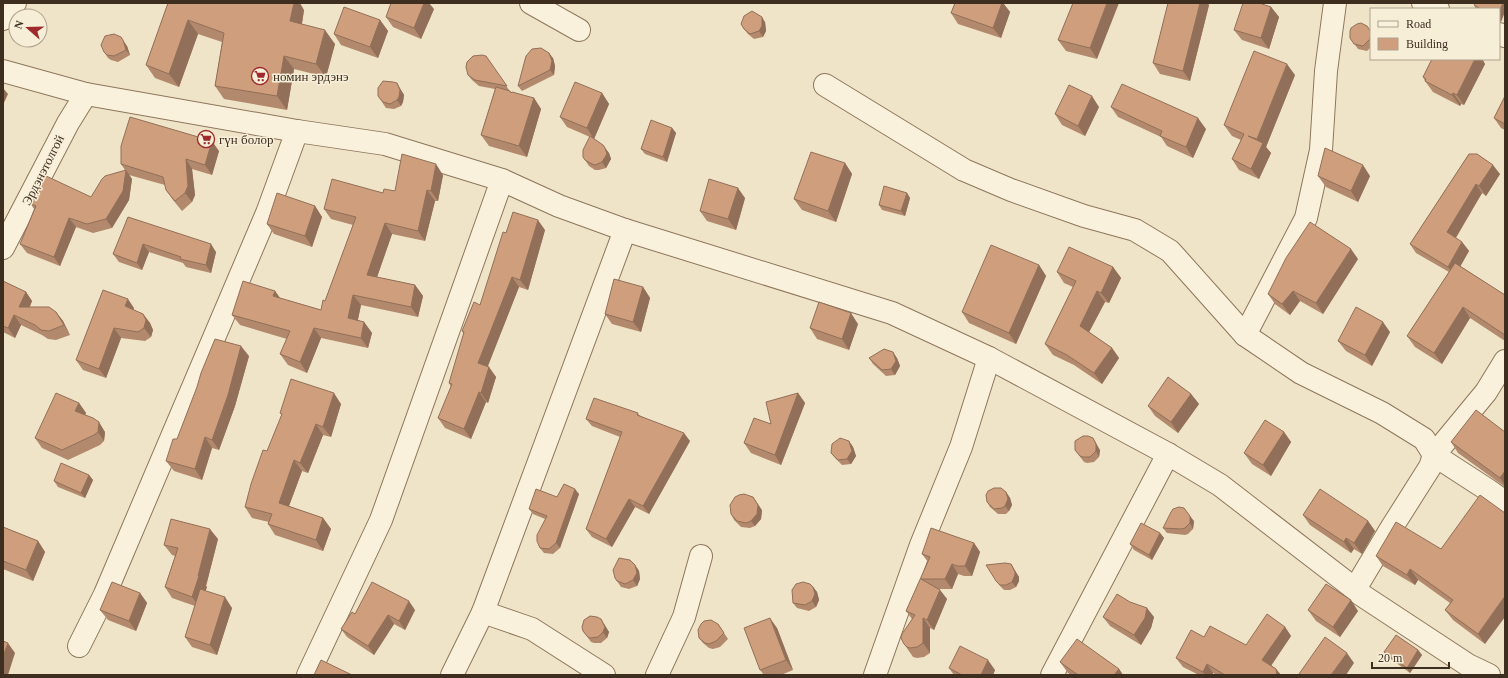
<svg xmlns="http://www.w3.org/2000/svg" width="1508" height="678" viewBox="0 0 1508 678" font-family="'Times New Roman',serif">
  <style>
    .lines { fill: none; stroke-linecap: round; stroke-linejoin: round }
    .street-casing { stroke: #8d765c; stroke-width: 24 }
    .street { stroke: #faf1dc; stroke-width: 22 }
    .wall { fill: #b2896c }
    .shaded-wall { fill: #916f58 }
    .building { fill: #cf9f7d; stroke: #916f58 }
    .labels { text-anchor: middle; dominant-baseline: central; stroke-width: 3; stroke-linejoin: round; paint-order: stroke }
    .poi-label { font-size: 13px; fill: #3d2e20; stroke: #f7eed8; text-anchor: start }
    .street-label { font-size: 13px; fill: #3d2e20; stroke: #f7eed8 }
  </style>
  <rect width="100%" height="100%" fill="#f0e4c8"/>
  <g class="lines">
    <!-- street casing -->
    <g class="street-casing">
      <g id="street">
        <path d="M531,3l48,27"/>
        <path d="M1423,3l15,6"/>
        <path d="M3,19l12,-16"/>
        <path d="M1499,34l6,2"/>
        <path d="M3,71l83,23 211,37 88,13 117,36 57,26 66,24 267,83 97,45 179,96 52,31 135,104 5,5 108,71 21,10"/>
        <path d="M825,85l139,85 47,20 73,26 51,14 35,21 75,84 56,38 81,40 42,26 10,16 54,35 17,12"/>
        <path d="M3,248l65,-125 18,-29"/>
        <path d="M1245,335l61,-117 15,-68 5,-79 9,-68"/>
        <path d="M1355,589l37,-62 38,-60 4,-12 52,-63 19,-31"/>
        <path d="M483,612l49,17 72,46"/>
        <path d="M79,646l26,-52 162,-381 30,-82"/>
        <path d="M308,675l73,-155 121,-340"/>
        <path d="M452,675l31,-63 142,-382"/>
        <path d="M657,675l27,-58 17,-61"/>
        <path d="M875,675l46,-130 40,-98 28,-89"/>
        <path d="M1052,675l116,-221"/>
      </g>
    </g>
    <!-- street -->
    <use href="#street" class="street"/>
  </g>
  <!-- wall -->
  <g class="wall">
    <path d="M168,3l136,7 -2,14 33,20 -9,33 -32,-8 -7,41 -63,-11 -9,-13 7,-44 -24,-8 -19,53 -24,-9 -9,-13z"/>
    <path d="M955,3h48l7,9 -9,26 -43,-14 -7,-11z"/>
    <path d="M1073,3l24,56 -31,-8 -8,-11z"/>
    <path d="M1168,3h39l2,2 -19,76 -30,-7 -7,-11z"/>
    <path d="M1505,3l-4,19 -2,-1v-12h-23l-2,-4z"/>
    <path d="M1271,7l8,10 -10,32 -27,-9 -8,-10z"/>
    <path d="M434,9l-13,30 -28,-12 -7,-10z"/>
    <path d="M380,20l8,11 -10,27 -37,-13 -7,-11z"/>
    <path d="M765,22l1,9 -3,6 -9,2 -6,-5 -4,-5z"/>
    <path d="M1371,31v16l-4,4 -9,-2 -8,-11z"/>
    <path d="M127,46l3,9 -12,7 -7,-2 -3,-2 -4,-6z"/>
    <path d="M486,56l25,37 23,5 7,11 -14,48 -38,-11 -8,-11 14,-46 -16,-3 -7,-6 -4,-5z"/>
    <path d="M553,58l2,8 -1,9 -32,16 -4,-5z"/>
    <path d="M1432,59h50l3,5 -21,41 -3,-1 -1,2 -27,-14 -8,-11 -2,-4z"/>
    <path d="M1295,75l-29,72 5,6 -12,26 -20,-9 -7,-11 9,-19 -9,-4 -8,-11z"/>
    <path d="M400,89l4,6 -1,7 -2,4 -7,3 -8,-1 -8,-12z"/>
    <path d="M602,93l7,11 -15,35 15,14 2,6 -5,9 -7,2h-4l-6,-4 -4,-6 5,-23 -23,-10 -7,-10z"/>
    <path d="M1505,96v34l-4,-2 -7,-10z"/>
    <path d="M1099,107l-14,29 -23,-11 -7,-11z"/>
    <path d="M1111,107l95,22 -13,29 -26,-12 -6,-9 -43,-20z"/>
    <path d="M672,128l4,5 -9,29 -22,-8 -4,-5z"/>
    <path d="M219,151l-7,24 -20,-6 3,26 -3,7 -10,9 -9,-11 -7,-10 -1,-5 -36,-10 3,4 -3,21 -17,28 -19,5 -17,-6 -16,39 -33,-13 -7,-9 14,-35 -4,-6 61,-6 34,-27 -4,-6z"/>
    <path d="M1469,154l31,20 -14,22 -4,-3 -26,45 6,4 7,9 -9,15 45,29v46l-35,-23 -28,46 -27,-17 -8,-11 42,-64 -33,-19 -6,-9z"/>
    <path d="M845,163l7,11 -16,48 -34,-12 -8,-11z"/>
    <path d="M443,175l-5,26h-3l-10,40 -33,-7 -15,43 38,8 8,11 -5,21 -57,-12 -3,15 6,2 8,11 -4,15 -47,-10 -14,35 -19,-8 -8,-11 7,-15 -47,-14 -8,-10 43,-24 5,7 41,12 4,-9 28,-76 -22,-6 -7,-10 59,-16 12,-2z"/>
    <path d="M1318,176h52l-12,26 -32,-15z"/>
    <path d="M907,193l3,5 -5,18 -23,-6 -3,-5z"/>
    <path d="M745,198l-9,32 -29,-9 -7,-10z"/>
    <path d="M315,206l7,11 -10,30 -38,-13 -7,-10z"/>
    <path d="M128,217l88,35 -5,21 -25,-6 -3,-4 -34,-11 -7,18 -23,-8 -6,-8z"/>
    <path d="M545,230l-17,60 -9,-3 -31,79 8,11 -8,26 -2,-1 -15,37 -26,-11 -7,-10 13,-31 -2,-4 15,-49 -2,-3 18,-26 26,-72z"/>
    <path d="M1358,259l-35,55 -23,-13 -10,14 -15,-11 -7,-10z"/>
    <path d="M1039,265l7,11 -30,68 -47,-21 -7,-11z"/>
    <path d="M1113,267l8,11 -12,25 -4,-1 -16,30 23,16 7,10 -17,26 -28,-19 -21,-10 -8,-11 28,-57 -9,-4 -7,-11z"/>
    <path d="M3,281l23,11 6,9 -2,6 26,5 7,9 7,14 -14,5 -8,-1 -6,-4 -21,-10 -6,13 -12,-6z"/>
    <path d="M643,287l7,11 -9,34 -29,-8 -7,-10z"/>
    <path d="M134,308v2l9,4 7,9 3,7 -2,7 -6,4 -24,-3 -15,40 -23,-8 -7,-10z"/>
    <path d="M858,324l-9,26 -32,-11 -7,-11z"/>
    <path d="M1390,332l-18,34 -26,-15 -8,-10z"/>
    <path d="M249,356l-14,50 -16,44 -7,-2 -10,32 -28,-9 -8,-10 11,-22z"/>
    <path d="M869,358h28l3,8 -5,9 -9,1 -13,-12z"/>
    <path d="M798,393l7,10 -24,62 -30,-12 -7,-10 27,-19z"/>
    <path d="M1191,394l8,10 -21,29 -23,-17 -7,-10z"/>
    <path d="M79,403l7,10 -1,2 20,17 -1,9 -4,4 -32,15 -26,-12 -7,-10z"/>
    <path d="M341,404l-10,33 -8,-2 -15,38 -6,-2 -13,35 34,12 8,11 -8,22 -48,-16 -7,-11 1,-2 -17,-4 -7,-11 37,-92 -2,-2z"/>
    <path d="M638,413l1,2 51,26 -41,73 -14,-7 -23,40 -20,-10 -6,-8 34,-92 -28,-11 -6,-7z"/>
    <path d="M1284,432l7,10 -20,34 -19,-12 -8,-11z"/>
    <path d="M1505,432v55l-47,-34 -7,-11z"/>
    <path d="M849,441l4,6 3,9 -5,8 -9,1 -7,-7 -4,-5z"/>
    <path d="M1075,450h25l-1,7 -5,5 -7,1 -3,-1z"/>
    <path d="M89,475l4,5 -8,18 -27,-11 -4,-6z"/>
    <path d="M1006,492l4,6 2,7 -3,6 -3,3h-8l-8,-7 -3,-5z"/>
    <path d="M579,494l-19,54 -7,6 -9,-1 -4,-5 5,-29 -12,-5 -4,-5 28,-12z"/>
    <path d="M762,510l-1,9 -6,7 -5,2 -9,-1 -7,-7 -3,-6z"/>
    <path d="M1303,515l65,6 7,10 -13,23 -8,-5 -3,4 -41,-28z"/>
    <path d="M1194,521l-1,8 -5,5 -3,1 -18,-2 -4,-5z"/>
    <path d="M3,527l35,14 7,11 -12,29 -30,-12z"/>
    <path d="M1160,533l4,5 -12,22 -18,-10 -4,-6z"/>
    <path d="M218,539l-12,47 1,1 -2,4 27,17 -15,47 -25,-8 -7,-10 10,-31 -23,-8 -7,-11 10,-31 -3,-1 -8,-10z"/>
    <path d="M974,543l6,9 -8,24h-8l-6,-2 -6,15h-13l8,10 -13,31 -4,-2v25l-6,4 -7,1 -4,-1 -2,-3 -7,-10 8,-25 -6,-8 22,-49 -6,-8z"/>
    <path d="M1441,549l44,95 -32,-24 -8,-10 5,-7 -32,-23 -3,5 -32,-19 -7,-10z"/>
    <path d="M1011,564l8,13v4l-3,6 -6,3h-6l-4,-4 -4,-5z"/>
    <path d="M635,565l4,6 1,8 -3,7 -8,3 -8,-2 -6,-9z"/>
    <path d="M813,587l4,5 2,8 -3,7 -7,4 -12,-3 -4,-5z"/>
    <path d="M140,593l7,10 -11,28 -28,-11 -8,-10z"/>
    <path d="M1130,602l24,15 -3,11 -10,17 -31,-19 -7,-9z"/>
    <path d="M415,610l-10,20 -11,-6 -20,31 -27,-18 -6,-8 14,-15z"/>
    <path d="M1308,610l50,1 -18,26 -24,-16z"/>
    <path d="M604,624l5,8 -2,6 -6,5h-7l-3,-1 -8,-11z"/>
    <path d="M718,624l10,15 -8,8 -7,2 -4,-1 -6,-5 -4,-5z"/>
    <path d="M1285,627l6,9 -20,29 5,4 5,6h-64l-4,-2 -1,2h-13l-16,-8 -7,-9 28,-21 42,8z"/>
    <path d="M777,628l16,42 -12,5h-17l-4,-5z"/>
    <path d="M1418,650l4,5 -12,18 -22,-16 -4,-5z"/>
    <path d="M1060,662l59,7 4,6h-52l-3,-2z"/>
    <path d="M949,668l46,2 -2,5h-39z"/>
  </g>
  <!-- shaded-wall -->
  <g class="shaded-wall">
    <path d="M294,3h6l4,7 -4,25 -10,-14z"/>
    <path d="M424,3h5l5,6 -13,30 -7,-11z"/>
    <path d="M1002,3h1l7,9 -9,26 -8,-10z"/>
    <path d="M1107,3h12l-22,56 -7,-11z"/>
    <path d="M1200,3h7l2,2 -19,76 -7,-10z"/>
    <path d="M1503,3h2v9l-4,10 -2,-3v-7z"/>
    <path d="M1271,7l8,10 -10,32 -8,-11z"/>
    <path d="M762,17l3,5 1,9 -3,6 -4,-6z"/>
    <path d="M188,20l10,14 -19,53 -10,-13z"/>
    <path d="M380,20l8,11 -10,27 -8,-11z"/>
    <path d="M325,30l10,14 -9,33 -10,-13z"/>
    <path d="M123,40l4,6 3,9 -4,-5z"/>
    <path d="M549,53l4,5 2,8 -1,9 -4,-5z"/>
    <path d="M284,56l10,13 -7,41 -10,-14z"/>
    <path d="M1475,59h7l3,5 -21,41 -7,-10z"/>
    <path d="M1287,64l8,11 -29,72 5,6 -12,26 -8,-10 6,-30z"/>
    <path d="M397,83l7,12 -1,7 -2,4 -4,-6z"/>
    <path d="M3,88l5,6 -5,11z"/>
    <path d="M602,93l7,11 -15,35 -7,-11z"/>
    <path d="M1453,93l8,11 -1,2 -8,-11z"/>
    <path d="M1092,96l7,11 -14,29 -7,-10z"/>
    <path d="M534,98l7,11 -14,48 -8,-11z"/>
    <path d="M1198,118l8,11 -13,29 -7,-11z"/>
    <path d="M672,128l4,5 -9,29 -4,-5z"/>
    <path d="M212,141l7,10 -7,24 -7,-10z"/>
    <path d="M603,145l6,8 2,6 -5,9 -4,-6z"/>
    <path d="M186,159l6,10 3,26 -3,7 -7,-9z"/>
    <path d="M845,163l7,11 -16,48 -8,-11z"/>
    <path d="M436,164l7,11 -5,26 -7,-10z"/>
    <path d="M1363,165l7,11 -12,26 -7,-11z"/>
    <path d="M1493,165l7,9 -14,22 -7,-10z"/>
    <path d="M126,170l6,9 -3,21 -17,28 -6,-9z"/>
    <path d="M1476,184l6,9 -29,49 -6,-10z"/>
    <path d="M738,188l7,10 -9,32 -8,-11z"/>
    <path d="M427,190l8,11 -10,40 -7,-10z"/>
    <path d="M907,193l3,5 -5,18 -4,-5z"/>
    <path d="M315,206l7,11 -10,30 -7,-11z"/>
    <path d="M69,218l7,9 -16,39 -6,-9z"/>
    <path d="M538,220l7,10 -17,60 -8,-10z"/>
    <path d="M385,223l7,11 -18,52 -7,-11z"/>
    <path d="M1462,242l7,9 -14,25 -7,-9z"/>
    <path d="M143,244l6,8 -7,18 -5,-7z"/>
    <path d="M211,244l5,8 -5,21 -5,-8z"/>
    <path d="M1351,249l7,10 -35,55 -7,-11z"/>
    <path d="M1039,265l7,11 -30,68 -7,-11z"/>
    <path d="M1113,267l8,11 -12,25 -8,-10z"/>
    <path d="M512,277l7,10 -34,86 -7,-10z"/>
    <path d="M415,285l8,11 -5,21 -7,-10z"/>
    <path d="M643,287l7,11 -9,34 -8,-10z"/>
    <path d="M275,291l7,10 -9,-5z"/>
    <path d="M1097,291l8,11 -18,34 -7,-10z"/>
    <path d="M1293,291l7,10 -10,14 -8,-11z"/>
    <path d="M26,292l6,9 -7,15 -6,-9z"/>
    <path d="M353,295l8,10 -5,23 -8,-10z"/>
    <path d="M128,299l6,9 -2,7 -7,-9z"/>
    <path d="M1463,307l7,11 -28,46 -8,-11z"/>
    <path d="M56,312l7,9 7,14 -6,-10z"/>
    <path d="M851,313l7,11 -9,26 -7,-11z"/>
    <path d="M143,314l7,9 3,7 -2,7 -7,-9z"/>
    <path d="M14,315l7,10 -6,13 -7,-10z"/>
    <path d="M364,322l8,11 -4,15 -7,-10z"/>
    <path d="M1383,322l7,10 -18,34 -7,-11z"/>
    <path d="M114,328l7,10 -15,40 -7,-9z"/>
    <path d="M314,328l7,10 -14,35 -7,-11z"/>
    <path d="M241,346l8,10 -14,50 -16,44 -7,-10z"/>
    <path d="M1112,348l7,10 -17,26 -8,-11z"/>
    <path d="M893,352l4,6 3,8 -5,9 -4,-6z"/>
    <path d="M489,367l7,10 -8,26 -7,-10z"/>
    <path d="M479,392l7,10 -15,37 -7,-10z"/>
    <path d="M334,393l7,11 -10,33 -8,-10z"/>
    <path d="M798,393l7,10 -24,62 -6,-10z"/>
    <path d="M1191,394l8,10 -21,29 -7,-11z"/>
    <path d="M79,403l7,10 -4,8 -7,-10z"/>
    <path d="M99,422l6,10 -1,9 -6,-9z"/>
    <path d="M316,424l7,11 -15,38 -8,-10z"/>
    <path d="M1284,432l7,10 -20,34 -8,-11z"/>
    <path d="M684,433l6,8 -41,73 -6,-8z"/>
    <path d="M205,437l7,11 -10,32 -7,-11z"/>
    <path d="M1093,438l7,12 -1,7 -3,-6z"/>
    <path d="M849,441l4,6 3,9 -5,8 -4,-5z"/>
    <path d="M294,460l8,11 -16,43 -7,-11z"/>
    <path d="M1505,471v14l-5,-7z"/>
    <path d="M89,475l4,5 -8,18 -4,-5z"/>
    <path d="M575,489l4,5 -19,54 -4,-5z"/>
    <path d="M1006,492l4,6 2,7 -3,6 -4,-5z"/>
    <path d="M753,497l9,13 -1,9 -6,7 -4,-5z"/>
    <path d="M629,499l6,8 -23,40 -6,-8z"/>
    <path d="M1190,516l4,5 -1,8 -3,-6z"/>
    <path d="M323,518l8,11 -8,22 -7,-11z"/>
    <path d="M1368,521l7,10 -13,23 -8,-11z"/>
    <path d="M210,529l8,10 -12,47 1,1 -7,20 -8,-10z"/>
    <path d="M1160,533l4,5 -12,22 -3,-5z"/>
    <path d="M1346,538l8,11 -3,4 -7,-11z"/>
    <path d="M38,541l7,11 -12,29 -7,-11z"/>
    <path d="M974,543l6,9 -8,24 -7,-10z"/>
    <path d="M952,564l6,10 -6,15 -7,-10z"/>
    <path d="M1011,564l8,13v4l-3,6 -4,-5z"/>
    <path d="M635,565l4,6 1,8 -3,7 -4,-6z"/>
    <path d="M1410,569l8,11 -3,5 -8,-10z"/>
    <path d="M813,587l4,5 2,8 -3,7 -4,-6z"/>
    <path d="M940,590l7,9 -13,31 -7,-10z"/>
    <path d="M140,593l7,10 -11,28 -7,-10z"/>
    <path d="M1505,596v21l-20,27 -7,-10z"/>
    <path d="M225,597l7,11 -15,47 -7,-10z"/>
    <path d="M1351,600l7,11 -18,26 -7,-10z"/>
    <path d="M409,601l6,9 -10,20 -6,-9z"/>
    <path d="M1147,608l7,9 -3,11 -10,17 -7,-10z"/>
    <path d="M388,615l6,9 -20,31 -6,-9z"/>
    <path d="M770,618l7,10 16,42 -7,-10z"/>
    <path d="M923,618l7,10v25l-7,-10z"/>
    <path d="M601,619l8,13 -2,6 -4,-6z"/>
    <path d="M1285,627l6,9 -22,33 -7,-9z"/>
    <path d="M8,643l7,10 -7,22h-5v-19z"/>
    <path d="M1418,650l4,5 -12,18 -3,-5z"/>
    <path d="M1347,653l7,10 -8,12h-15z"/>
    <path d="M988,660l7,10 -2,5h-12z"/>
    <path d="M1207,664l6,9 -1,2h-7l-2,-3z"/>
    <path d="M1119,669l4,6h-9z"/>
    <path d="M1276,669l5,6h-4z"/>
  </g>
  <!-- building -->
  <g class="building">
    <path d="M168,3h126l-4,18 35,9 -9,34 -32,-8 -7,40 -62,-10 9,-53 -36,-13 -19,54 -23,-9z"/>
    <path d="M391,3h33l-10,25 -28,-11z"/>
    <path d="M955,3h47l-9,25 -42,-15z"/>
    <path d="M1073,3h34l-17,45 -32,-8z"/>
    <path d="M1168,3h32l-17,68 -30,-8z"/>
    <path d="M1243,3h16l12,4 -10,31 -27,-8z"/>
    <path d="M1475,3h28l-4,9v-3h-18l-7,-4z"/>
    <path d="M344,7l36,13 -10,27 -36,-13z"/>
    <path d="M752,11l10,6v9l-3,5 -9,3 -6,-5 -3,-5 3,-8z"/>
    <path d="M1361,23l6,3 4,6 -1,7 -7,7 -9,-2 -4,-6v-7l1,-3 6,-4z"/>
    <path d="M114,34l7,3 2,3 3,10 -12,6 -7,-1 -3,-3 -3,-7 4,-9z"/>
    <path d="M541,48l8,5 3,8 -2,9 -32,16 8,-30 6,-7z"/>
    <path d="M1254,51l33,13 -30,75 -9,-3 15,7 -12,26 -19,-10 12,-25 -20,-9z"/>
    <path d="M482,55l4,1 21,30 -32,-6 -7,-5 -2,-8 1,-5 6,-6z"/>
    <path d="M1432,59h43l-18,36 -4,-2 -1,2 -27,-14 1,-2 -3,-2z"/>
    <path d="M383,81l10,1 4,1 3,7 -1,7 -2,3 -7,4 -7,-2 -5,-6v-8z"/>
    <path d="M575,82l27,11 -15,35 -27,-11z"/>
    <path d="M1122,84l76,34 -12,29 -26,-11 2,-5 -51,-24z"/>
    <path d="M1069,85l23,11 -14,30 -23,-12z"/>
    <path d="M496,87l14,4 1,2 1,-1 22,6 -15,48 -38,-11z"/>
    <path d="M1505,96v28l-11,-6z"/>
    <path d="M130,117l82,24 -7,24 -19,-6 2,27 -3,7 -10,8 -9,-11 -3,-13 -42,-13v-18z"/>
    <path d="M651,120l21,8 -9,29 -22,-8z"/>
    <path d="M590,136l13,9 2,3 2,6 -5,8 -7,3 -3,-1 -7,-4 -2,-3v-7z"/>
    <path d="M1325,148l38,17 -12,26 -33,-15z"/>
    <path d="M811,152l34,11 -17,48 -34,-12z"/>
    <path d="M402,154l34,10 -5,27 -4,-1 -9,41 -33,-8 -18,52 48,10 -4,22 -58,-12 -5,23 16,4 -3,16 -47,-10 -14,34 -20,-8 10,-23 -58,-16 11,-34 32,10 -2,5 48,14 2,-10 2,1 31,-84 -32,-8 8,-30 51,14 1,-4 11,2z"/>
    <path d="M1469,154h8l16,11 -14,21 -3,-2 -29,48 15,10 -14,25 -38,-23z"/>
    <path d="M126,170l-3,21 -17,28 -19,5 -18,-6 -15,39 -34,-13 16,-38 -6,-3 14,-28 47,22 11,-18 3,-3z"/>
    <path d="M709,179l29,9 -10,31 -28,-8z"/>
    <path d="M884,186l23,7 -6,18 -22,-6z"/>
    <path d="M277,193l38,13 -10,30 -38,-12z"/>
    <path d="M513,212l25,8 -18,60 -8,-3 -34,86 11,4 -8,26 -2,-1 -15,37 -26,-11 14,-34 -3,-1 15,-51 -2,-1 12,-29 6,3 23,-73 3,1z"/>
    <path d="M128,217l83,27 -5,21 -26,-6 1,-2 -38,-13 -6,19 -24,-9z"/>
    <path d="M1310,222l41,27 -35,54 -23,-12 -11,13 -14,-10 18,-36z"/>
    <path d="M991,245l48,20 -30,68 -47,-21z"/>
    <path d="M1069,247l44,20 -12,26 -4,-2 -17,35 32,22 -18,25 -27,-18 -22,-11 31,-63 -19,-9z"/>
    <path d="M1455,263l50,32v40l-42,-28 -29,46 -27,-17z"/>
    <path d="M614,279l29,8 -10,35 -28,-8z"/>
    <path d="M3,281l23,11 -7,15h30l7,5 8,13 -15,6 -8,-1 -6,-5 -21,-10 -6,13 -5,-2z"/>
    <path d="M103,290l25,9 -3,7 18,8 3,6 -2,8 -6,4 -24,-4 -15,41 -23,-9z"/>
    <path d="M819,302l32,11 -9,26 -32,-11z"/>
    <path d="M1356,307l27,15 -18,33 -27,-14z"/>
    <path d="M215,339l26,7 -13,49 -16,45 -7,-3 -10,32 -29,-8 7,-22h4l20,-52 4,-14z"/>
    <path d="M884,349l9,3 3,9 -5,8 -9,1 -13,-12z"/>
    <path d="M1168,377l23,17 -20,28 -23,-16z"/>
    <path d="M291,379l43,14 -11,34 -7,-3 -16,39 -6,-3 -15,43 44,15 -7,22 -48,-16 4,-10 -27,-7 6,-23 12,-34 4,1 15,-37 -2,-1z"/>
    <path d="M56,393l23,10 -4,8 18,7 6,4 -1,10 -4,3 -32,15 -27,-12z"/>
    <path d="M798,393l-23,62 -31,-12 10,-25 17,6 -5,-22z"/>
    <path d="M594,398l44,15 -1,2 47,18 -41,73 -14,-7 -23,40 -20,-10 36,-97 -36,-13z"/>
    <path d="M1476,410l29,22v39l-5,7 -49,-36z"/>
    <path d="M1265,420l19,12 -21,33 -19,-12z"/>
    <path d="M1083,436h5l5,2 3,6v7l-6,6h-7l-3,-1 -5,-6v-9z"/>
    <path d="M840,438l9,3 3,10 -5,8 -9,1 -7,-7 1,-9z"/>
    <path d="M61,463l28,12 -8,18 -27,-12z"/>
    <path d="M564,484l11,5 -19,54 -7,6 -9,-1 -3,-7v-6l10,-19 -18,-7 7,-20 21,8z"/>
    <path d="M994,488h7l5,4 2,7 -3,7 -3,2 -8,1 -7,-7 -1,-7 2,-4z"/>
    <path d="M1320,489l48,32 -14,22 -8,-5 -2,4 -41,-27z"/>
    <path d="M744,494l9,3 5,8 -1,9 -6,7 -5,2 -9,-2 -6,-7 -1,-9 5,-8 4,-2z"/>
    <path d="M1480,495l25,18v83l-27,38 -33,-24 8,-10 -43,-31 -3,6 -31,-19 20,-34 45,27z"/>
    <path d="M1179,507l5,1 6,8v7l-5,5 -4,1 -18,-1 8,-16 2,-3z"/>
    <path d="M171,519l39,10 -12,47h1l-7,21 -27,-10 13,-39 -14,-3z"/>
    <path d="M1141,523l19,10 -11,22 -19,-11z"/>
    <path d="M3,527l35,14 -12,29 -23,-9z"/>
    <path d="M931,528l43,15 -9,23h-8l-5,-2 -7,15h-24l19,11 -13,30 -4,-2v25l-6,4 -7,1 -3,-1 -3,-3 -3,-6 1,-4 13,-19 -9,-4 24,-54 -8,-3z"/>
    <path d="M619,558l11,2 5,5 2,8 -4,7 -8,4 -8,-3 -2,-3 -2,-8z"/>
    <path d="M1005,563l6,1 4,8v3l-3,7 -6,3h-6l-4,-4 -10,-16z"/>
    <path d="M112,582l28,11 -11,28 -29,-11z"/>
    <path d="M372,582l37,19 -10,20 -11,-6 -20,31 -27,-17 11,-17 3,2z"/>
    <path d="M803,582l7,2 3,3 2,7 -3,7 -7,4 -12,-2 -1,-13 4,-6z"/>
    <path d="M1326,584l25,16 -18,27 -25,-17z"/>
    <path d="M200,589l25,8 -15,48 -25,-8z"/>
    <path d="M1117,594l13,8 17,6 -2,10 -11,17 -31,-18z"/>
    <path d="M1267,614l18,13 -23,33 14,9 1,6h-52l-18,-11 -4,8 -27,-14 15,-28 13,7 6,-11 36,19z"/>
    <path d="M590,616l7,1 4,2 4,8 -2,5 -5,5 -8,1 -3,-2 -4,-5 -1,-4 2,-7z"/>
    <path d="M770,618l16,42 -26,10 -16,-42z"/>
    <path d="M711,620l7,4 6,9 -8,8 -7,3 -4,-1 -6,-5 -1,-8 3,-6 3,-3z"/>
    <path d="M1396,635l22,15 -11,18 -23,-16z"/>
    <path d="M1325,637l22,16 -16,22h-32v-1z"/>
    <path d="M1077,639l42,30 -5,6h-36l-18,-13z"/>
    <path d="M3,641l5,2 -5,13z"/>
    <path d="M960,646l28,14 -7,15h-19l-13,-7z"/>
    <path d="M321,660l31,15h-38z"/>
  </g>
  <!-- icons -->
  <defs>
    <g id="supermarket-ring" transform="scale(0.9)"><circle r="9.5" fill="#f7eed8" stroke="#9e2a2b" stroke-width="1.5"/><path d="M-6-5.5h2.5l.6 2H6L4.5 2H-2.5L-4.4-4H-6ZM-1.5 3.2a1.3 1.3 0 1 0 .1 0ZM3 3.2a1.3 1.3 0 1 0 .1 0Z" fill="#9e2a2b"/></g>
  </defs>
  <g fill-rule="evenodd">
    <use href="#supermarket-ring" x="260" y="76"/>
    <use href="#supermarket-ring" x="206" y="139"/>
  </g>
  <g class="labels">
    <!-- poi labels -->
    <g class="poi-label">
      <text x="273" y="76">номин эрдэнэ</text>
      <text x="219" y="139">гүн болор</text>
    </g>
    <!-- street labels -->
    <g class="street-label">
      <text transform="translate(43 170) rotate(-63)">Эрдэнэтолгой</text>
    </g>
  </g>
  <!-- border -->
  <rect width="1508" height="678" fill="none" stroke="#3d2e20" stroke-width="8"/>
  <!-- legend -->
  <rect x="1370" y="8" width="130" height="52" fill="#f7eed8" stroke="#ada18e"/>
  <rect x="1378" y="21" width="20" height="6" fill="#faf1dc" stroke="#ada18e"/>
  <text x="1406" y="28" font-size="12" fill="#3d2e20">Road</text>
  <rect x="1378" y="38" width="20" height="12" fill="#cf9f7d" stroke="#ada18e"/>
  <text x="1406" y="48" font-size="12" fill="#3d2e20">Building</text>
  <!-- north arrow -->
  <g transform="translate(28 28) rotate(290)"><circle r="19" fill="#f7eed8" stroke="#ada18e"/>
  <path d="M0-3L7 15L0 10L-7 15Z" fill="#9e2a2b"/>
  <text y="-6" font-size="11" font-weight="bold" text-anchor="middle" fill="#3d2e20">N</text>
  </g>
  <!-- scale -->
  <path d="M1372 662v6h77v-6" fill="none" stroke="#3d2e20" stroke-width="2"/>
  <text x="1378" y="662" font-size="12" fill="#3d2e20" stroke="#f7eed8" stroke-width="3" paint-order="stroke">20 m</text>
</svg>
